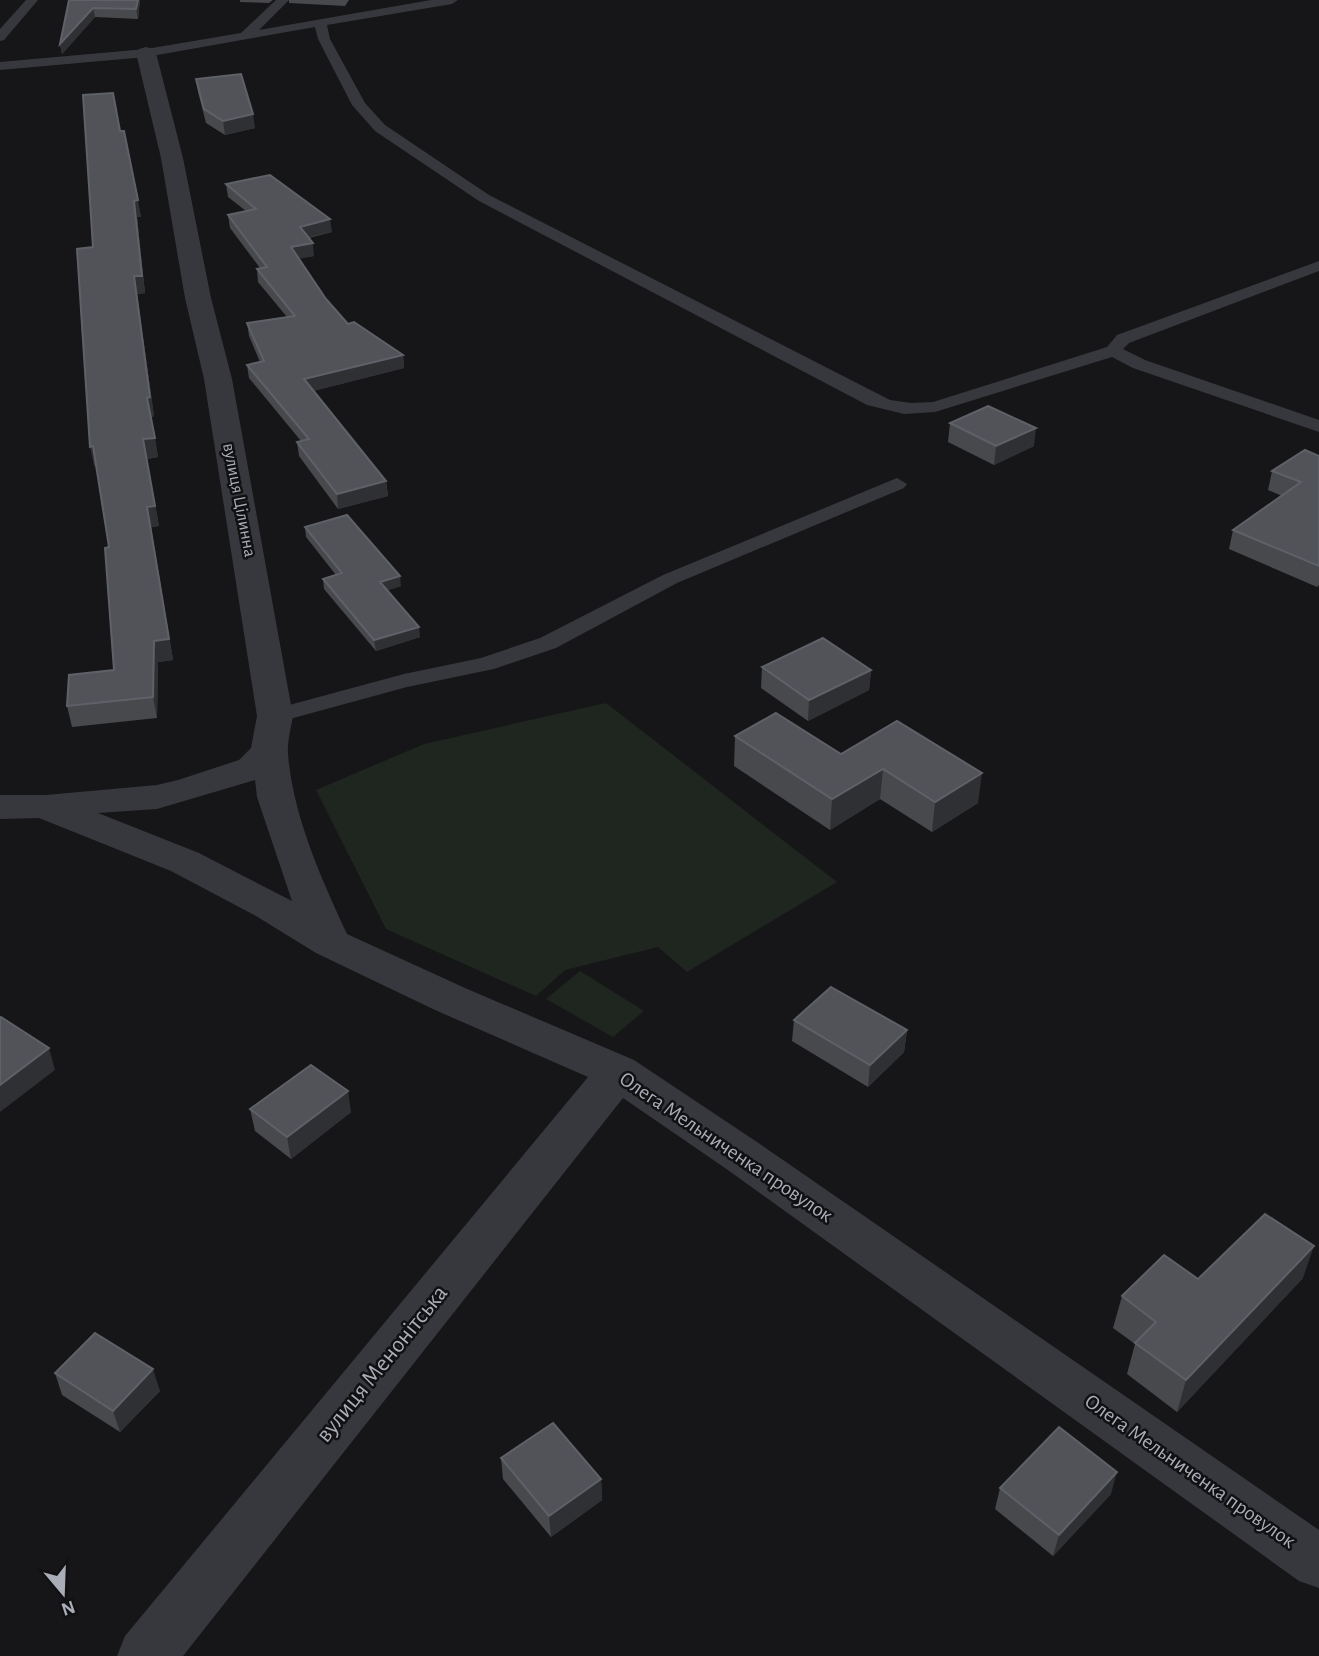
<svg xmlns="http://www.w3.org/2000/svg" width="1319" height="1656" viewBox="0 0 1319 1656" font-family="'Alegreya Sans',sans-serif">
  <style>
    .green { fill: #1e261f }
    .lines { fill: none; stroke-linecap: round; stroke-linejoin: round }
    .service { fill: #37383d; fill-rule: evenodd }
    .minor { fill: #37383d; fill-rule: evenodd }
    .wall { fill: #47494d }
    .shaded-wall { fill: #2f3033 }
    .building { fill: #525359; stroke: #5f6168; stroke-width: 2 }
    .labels { text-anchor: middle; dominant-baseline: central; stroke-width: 5; stroke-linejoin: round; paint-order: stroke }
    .far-street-label { font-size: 18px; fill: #a8adb8; stroke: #111113 }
    .street-label { font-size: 21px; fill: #a8adb8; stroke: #111113 }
    .near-street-label { font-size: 24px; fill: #a8adb8; stroke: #111113 }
  </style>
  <rect width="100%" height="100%" fill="#161618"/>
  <!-- green -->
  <g class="green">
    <path d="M606,703l231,179 -150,90 -29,-25 -93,23 -29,26 -150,-67 -70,-139 108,-46z"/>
    <path d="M580,971l64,40 -31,26 -67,-38z"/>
  </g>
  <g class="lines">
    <!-- service -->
    <g class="service">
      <path d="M26,0h12l-34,40 -4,1v-12z"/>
      <path d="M276,0h13l-30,30 172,-30h27l-6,4 -125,21 3,14 35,64 20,22 104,70 401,205 21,3 22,-1 174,-55 10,-12 202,-74v10l-190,72 -6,6 22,11 174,60v12l-186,-64 -21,-11 -177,55 -31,2 -37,-9 -388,-204 -104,-70 -23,-26 -34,-66 -3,-12 -169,30 -146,13v-8l146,-13 95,-16z"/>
      <path d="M897,478l10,6 -3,4 -227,95 -121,65 -62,21 -87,18 -132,36 -8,-2 -3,-5 3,-5 137,-37 77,-16 59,-20 123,-63z"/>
    </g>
    <!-- minor -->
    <path class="minor" d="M146,47l7,2 3,4 27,105 28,140 21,81 61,337c-2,12 -6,26 -5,38 5,62 33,124 59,180l118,54 169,72 123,82 562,388v58l-20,-7 -574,-413 -102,-70 -440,558h-66l8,-20 463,-559 -153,-67 -119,-57 -60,-37 -85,-45 -132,-53 -39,1v-24h46l111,-10 21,-5 61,-20 12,-12 6,-32 -53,-337 -19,-81 -24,-140 -25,-105 3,-4zM255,780l2,17 35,104 -93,-48 -101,-40 59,-4z"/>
  </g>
  <!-- wall -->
  <g class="wall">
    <path d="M69,0h71l-2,19 -43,-2 -33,37 -2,-10z"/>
    <path d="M240,0h33l-4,3 -29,-1z"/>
    <path d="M289,0h60l-4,6 -56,-3z"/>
    <path d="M196,79l59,49 -30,7 -19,-12 -8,-31z"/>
    <path d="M120,131l21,86h-4l8,76 -8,1 17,122 -3,1 7,40 -11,2 12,67 -8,1 22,133 -15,2 -1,56 -85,9 -5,-21 47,-36 -5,-123 -13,-82 -2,1z"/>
    <path d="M226,184l106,48 -23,6 5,18 -15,2 27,41 22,25 55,31 1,13 -91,23 73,90 2,15 -50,13 -39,-53 -2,-14 4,-1 -52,-63 -2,-13 13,-3 -11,-26 -2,-13 40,-6 -29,-35 -1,-13 3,-1 -30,-40 -2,-13 18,-4 -18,-14z"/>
    <path d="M950,423l84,23 -40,19 -46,-23z"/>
    <path d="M1319,456v129l-2,2 -88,-38 4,-19 49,-34 -14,-6 4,-19z"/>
    <path d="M305,527l96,59 -13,4 32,47 -44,14 -52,-62 -1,-10 13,-4 -30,-38z"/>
    <path d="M762,667l109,3 -2,20 -61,31 -47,-33z"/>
    <path d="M735,736l106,18 137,49 -46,29 -52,-33 -50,31 -96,-64z"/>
    <path d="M794,1020l113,10 -3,22 -36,35 -76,-46z"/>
    <path d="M250,1109l101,3 -60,47 -36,-28z"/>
    <path d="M1303,1278l-126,134 -50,-38 8,-30 -22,-16 9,-32 76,-17z"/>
    <path d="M55,1373l105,18 -40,41 -58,-37z"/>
    <path d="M501,1458l100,21 1,21 -51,37 -48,-58z"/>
    <path d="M1000,1488l111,6 -58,62 -58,-47z"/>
  </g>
  <!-- shaded-wall -->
  <g class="shaded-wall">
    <path d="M138,0h2l-2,19 -2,-10z"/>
    <path d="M93,8l2,9 -33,37 -2,-10z"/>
    <path d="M253,114l2,14 -30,7 -2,-14z"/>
    <path d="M138,200l3,17h-4l8,76 -8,1 17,122 -3,1 -4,-19 -13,-122v-75z"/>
    <path d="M330,219l2,13 -31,7 -1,-12z"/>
    <path d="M313,243l1,13 -21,4 -2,-13z"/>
    <path d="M403,355l1,13 -99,25 -1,-14z"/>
    <path d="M1036,428l-2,18 -40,19 2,-19z"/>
    <path d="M155,438l3,19 -11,2 12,67 -8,1 22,133 -15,2 -1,56 -4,-21 -6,-190 -4,-68z"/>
    <path d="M93,446l4,19 -3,1 -4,-19z"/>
    <path d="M386,481l2,15 -50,13 -1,-15z"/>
    <path d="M400,576l1,10 -19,6 -2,-10z"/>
    <path d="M419,627l1,10 -44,14 -2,-11z"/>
    <path d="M871,670l-2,20 -61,31 1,-21z"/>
    <path d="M883,769l-3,30 -50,31 2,-31z"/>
    <path d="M982,773l-4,30 -46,29 3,-30z"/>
    <path d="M907,1030l-3,22 -36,35 2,-22z"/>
    <path d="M49,1048l6,22 -55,42v-27z"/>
    <path d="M348,1091l3,21 -60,47 -4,-22z"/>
    <path d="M1314,1246l-11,32 -126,134 9,-32z"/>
    <path d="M153,1369l7,22 -40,41 -7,-21z"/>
    <path d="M1117,1472l-6,22 -58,62 6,-21z"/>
    <path d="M601,1479l1,21 -51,37 -2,-21z"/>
  </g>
  <!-- building -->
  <g class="building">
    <path d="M69,0h69l-2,9 -43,-1 -33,36z"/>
    <path d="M241,74l12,40 -30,7 -19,-12 -8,-30z"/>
    <path d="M113,93l7,38h4l14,69 -4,1 8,75h-8l16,121 -3,1 8,40 -12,1 12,67 -8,1 22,132 -15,2 -1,56 -86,9 2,-31 45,-5 -9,-122 4,-1 -16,-101 -3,1 -13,-198 16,-2 -10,-152z"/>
    <path d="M270,175l60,44 -30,8 13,16 -22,4 35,52 22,25 6,-2 49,33 -99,24 82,102 -49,13 -40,-52 12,-3 -62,-74 17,-4 -17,-38 48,-7 -38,-47 10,-2 -39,-52 28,-6 -30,-25z"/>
    <path d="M988,406l48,22 -40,18 -46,-23z"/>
    <path d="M1305,450l14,6v110l-86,-36 68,-48 -29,-11z"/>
    <path d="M347,515l53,61 -20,6 39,45 -45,13 -51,-61 19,-6 -37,-46z"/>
    <path d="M823,638l48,32 -62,30 -47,-33z"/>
    <path d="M776,713l65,41 56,-33 85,52 -47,29 -52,-33 -51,30 -97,-63z"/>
    <path d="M831,987l76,43 -37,35 -76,-45z"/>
    <path d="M1,1017l48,31 -49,37v-67z"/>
    <path d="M311,1065l37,26 -61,46 -37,-28z"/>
    <path d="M1265,1214l49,32 -128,134 -51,-37 21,-21 -34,-26 42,-41 34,24z"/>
    <path d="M95,1333l58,36 -40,42 -58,-38z"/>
    <path d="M553,1423l48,56 -52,37 -48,-58z"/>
    <path d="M1059,1427l58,45 -58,63 -59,-47z"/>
  </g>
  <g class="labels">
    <!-- far-street labels -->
    <g class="far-street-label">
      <text transform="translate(239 500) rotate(79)">вулиця Цілинна</text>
    </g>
    <!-- street labels -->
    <g class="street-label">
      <text transform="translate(726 1147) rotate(34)">Олега Мельниченка провулок</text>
      <text transform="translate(1190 1471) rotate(35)">Олега Мельниченка провулок</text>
    </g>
    <!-- near-street labels -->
    <g class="near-street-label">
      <text transform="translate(382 1364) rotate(-51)">вулиця Менонітська</text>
    </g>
  </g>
  <!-- north arrow -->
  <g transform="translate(63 1593) rotate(161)" stroke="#111113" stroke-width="5" paint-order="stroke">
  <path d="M0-5L12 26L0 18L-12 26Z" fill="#a8adb8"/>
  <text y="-10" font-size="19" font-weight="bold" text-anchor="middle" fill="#a8adb8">N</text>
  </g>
</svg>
